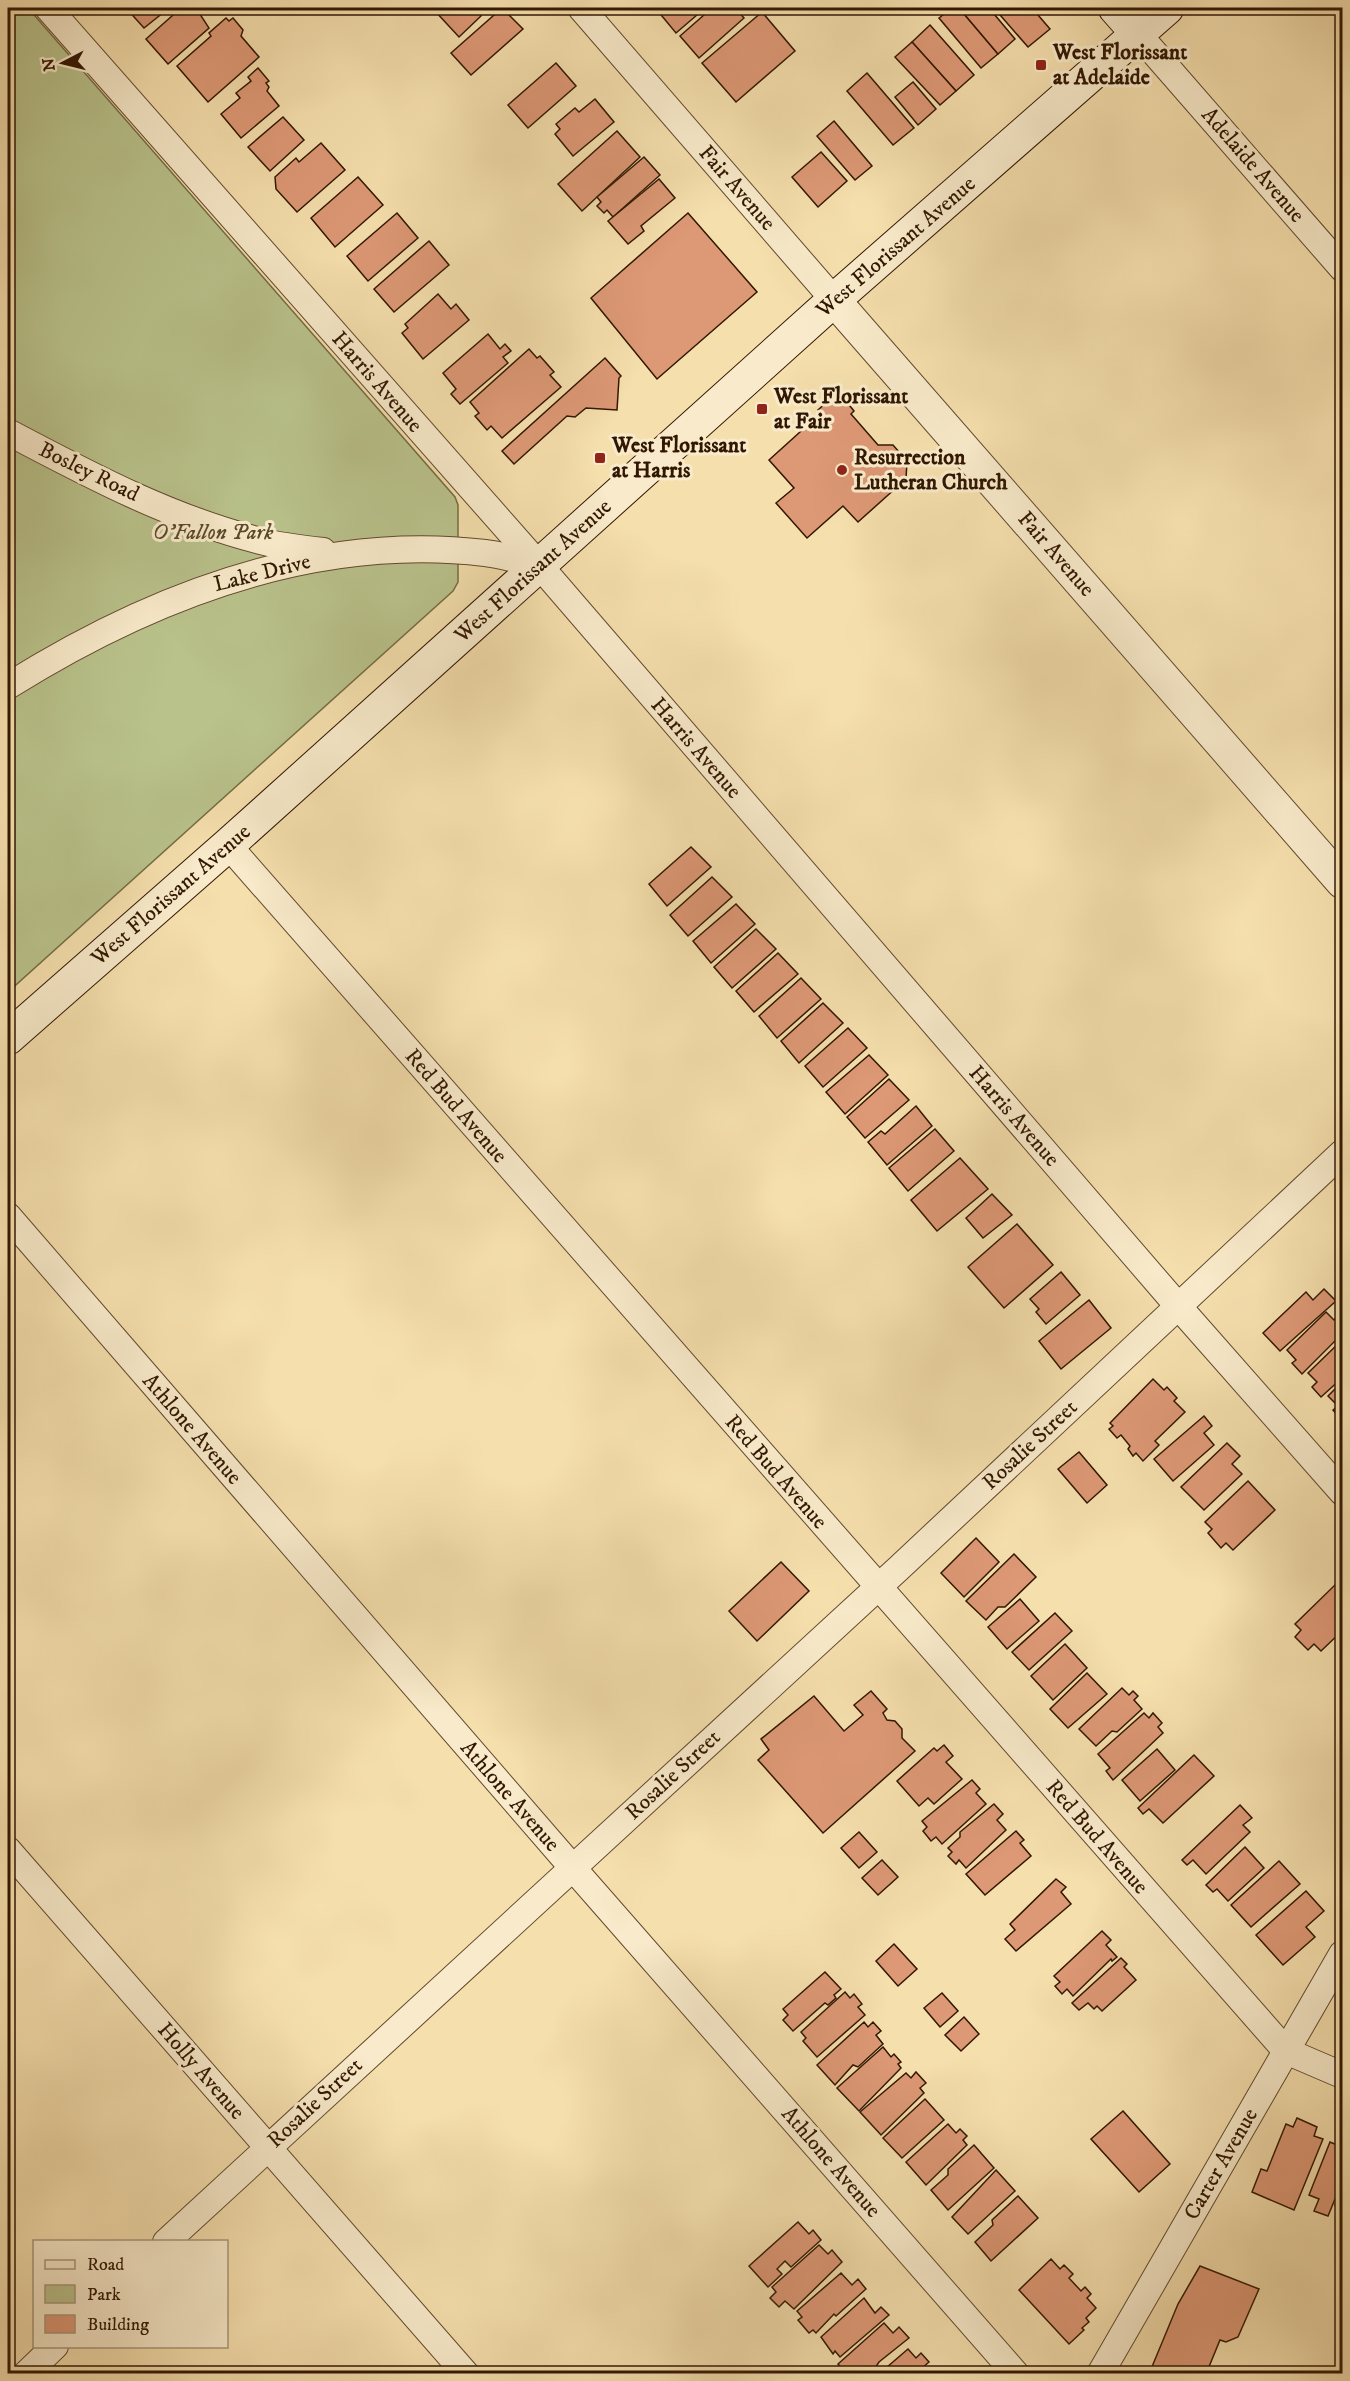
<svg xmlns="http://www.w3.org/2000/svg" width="1350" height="2381" viewBox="0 0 1350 2381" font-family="'IM FELL DW Pica',serif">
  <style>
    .green { fill: #b9c28b; stroke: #756c46; stroke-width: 1.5 }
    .building { fill: #dd9875; stroke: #311702; stroke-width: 1.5 }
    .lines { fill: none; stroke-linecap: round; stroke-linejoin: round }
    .minor-casing { stroke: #62492d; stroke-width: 28 }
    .tertiary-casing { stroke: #62492d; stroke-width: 34 }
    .secondary-casing { stroke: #311702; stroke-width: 35 }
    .minor { stroke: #f8eaca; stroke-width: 26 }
    .tertiary { stroke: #f8eaca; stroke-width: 32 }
    .secondary { stroke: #f8eaca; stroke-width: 33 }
    .poi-dot { fill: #8f2418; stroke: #f8eaca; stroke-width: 2 }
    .labels { text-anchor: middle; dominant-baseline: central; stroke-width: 6; stroke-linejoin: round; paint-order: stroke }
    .poi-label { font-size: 22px; font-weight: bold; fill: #311702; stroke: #f8eaca; text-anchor: start }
    .street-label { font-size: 22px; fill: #311702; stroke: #f8eaca }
    .park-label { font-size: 22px; font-style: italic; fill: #5a4a2b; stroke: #f8eaca }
  </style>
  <rect width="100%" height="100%" fill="#f5dfad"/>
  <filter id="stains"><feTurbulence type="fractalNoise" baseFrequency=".00333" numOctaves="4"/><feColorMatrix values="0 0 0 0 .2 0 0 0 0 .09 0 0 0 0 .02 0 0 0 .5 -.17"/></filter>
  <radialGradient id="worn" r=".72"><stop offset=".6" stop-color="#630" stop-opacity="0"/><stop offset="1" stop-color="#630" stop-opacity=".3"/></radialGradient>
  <!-- green -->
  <path class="green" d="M8,8h20l427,489 3,8v77l-5,9 -445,401z"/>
  <!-- building -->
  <g class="building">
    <path d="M126,8h43l-25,20z"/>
    <path d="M181,8h15l13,20 -41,36 -22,-25z"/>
    <path d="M418,8h12l-6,5z"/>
    <path d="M439,8h45l-3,3v5l-22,21 -24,-26z"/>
    <path d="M502,8l21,21 -52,46 -20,-22z"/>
    <path d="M659,8h46l-29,25 -19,-23z"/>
    <path d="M712,8h23l9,10 -45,40 -19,-22z"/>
    <path d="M952,8h7l39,46 -17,14 -42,-50z"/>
    <path d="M959,8h30l26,31 -17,15z"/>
    <path d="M994,8h38l18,21 -22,18z"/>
    <path d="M762,12l33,39 -59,51 -34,-39z"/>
    <path d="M226,18l3,3 4,-3 10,12 -2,6 18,21 -51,45 -31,-36 34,-30 -2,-3z"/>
    <path d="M930,25l44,50 -18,16 -44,-49z"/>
    <path d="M912,42l44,49 -16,14 -45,-48z"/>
    <path d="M556,63l20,23 -48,42 -20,-23z"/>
    <path d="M258,68l11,13 -3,2 3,4 -2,4 12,15 -38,32 -20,-24 19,-16 -4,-5 15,-12 -3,-4z"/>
    <path d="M867,73l47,55 -21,17 -46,-54z"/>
    <path d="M913,82l23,27 -18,16 -23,-28z"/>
    <path d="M595,99l19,23 -41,34 -18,-22 5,-5 -4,-5 19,-16 4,4z"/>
    <path d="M283,117l21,23 -34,31 -22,-24z"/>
    <path d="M834,121l38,45 -17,14 -38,-44z"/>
    <path d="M617,131l23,26 -58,54 -24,-27z"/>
    <path d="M321,143l24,27 -48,42 -21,-23 -1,-12 21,-19 3,4z"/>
    <path d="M821,152l26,29 -29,26 -26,-30z"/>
    <path d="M644,157l16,18 -47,42 -6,-7 -3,3 -7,-7 4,-4 -4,-5z"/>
    <path d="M358,177l25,28 -48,42 -24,-29z"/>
    <path d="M659,179l16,19 -34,28 3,5 -16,13 -20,-23z"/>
    <path d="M397,213l21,25 -50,43 -21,-25z"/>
    <path d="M688,213l69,79 -100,87 -66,-81z"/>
    <path d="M429,241l20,24 -55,47 -20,-23z"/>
    <path d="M438,294l13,15 5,-5 13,16 -46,39 -21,-26 6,-5 -3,-4z"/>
    <path d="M488,334l12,15 5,-5 6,7 -8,6 5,6 -48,41 -9,-10 5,-5 -13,-16z"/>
    <path d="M529,349l8,9 3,-2 14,16 -4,3 11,12 -59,51 -11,-12 -4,4 -12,-14 4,-3 -9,-11z"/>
    <path d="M605,358l16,18 -2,2 -2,32 -31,-2 -11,9 -8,-1 -53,48 -12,-13z"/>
    <path d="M842,396l12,15 -3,3 27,31h15l14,16 -1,18 -48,43 -15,-16 -36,32 -31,-35 18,-15 -25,-28 52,-47 -3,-3 14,-13 4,5z"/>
    <path d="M691,847l20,20 -44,39 -18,-22z"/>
    <path d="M712,877l20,20 -44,39 -18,-21z"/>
    <path d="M736,904l19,20 -44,39 -18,-22z"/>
    <path d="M756,929l20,20 -44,39 -18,-21z"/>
    <path d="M778,953l20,21 -44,38 -18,-21z"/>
    <path d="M801,978l20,21 -44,39 -18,-22z"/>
    <path d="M823,1003l20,20 -44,40 -18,-22z"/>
    <path d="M848,1028l19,20 -44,39 -18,-21z"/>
    <path d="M869,1055l19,20 -43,39 -19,-22z"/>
    <path d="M889,1079l20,21 -44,38 -18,-21z"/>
    <path d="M916,1106l16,20 -45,39 -19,-23 13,-11 4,3z"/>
    <path d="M935,1129l19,22 -46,40 -19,-23z"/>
    <path d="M960,1158l28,31 -51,42 -26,-31z"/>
    <path d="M992,1194l20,21 -29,23 -17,-20z"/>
    <path d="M1017,1224l36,41 -49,43 -36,-41z"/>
    <path d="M1061,1272l19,23 -34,29 -10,-12 3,-3 -9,-10z"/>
    <path d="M1324,1289l12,12 -56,50 -17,-18 43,-41 7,8z"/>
    <path d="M1089,1300l22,28 -50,41 -22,-28z"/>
    <path d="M1326,1312l8,8 8,-8v22l-40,40 -10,-11 4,-3 -9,-10z"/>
    <path d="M1342,1340v38l-21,19 -9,-10 5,-5 -9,-9z"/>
    <path d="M1153,1379l11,11 3,-3 10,11 -3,3 11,11 -30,29 4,4 -16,16 -7,-8 -3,3 -5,-7 2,-3 -9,-11 -4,3 -8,-9 4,-3 -3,-3z"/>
    <path d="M1342,1382v38l-9,-10 5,-4 -10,-10z"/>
    <path d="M1204,1416l8,10 -8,7 10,12 -41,36 -19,-22z"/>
    <path d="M1227,1443l13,13 -8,8 10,10 -38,36 -23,-23z"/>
    <path d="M1079,1452l28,33 -20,18 -29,-34z"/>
    <path d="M1248,1481l27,29 -42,40 -7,-7 -5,5 -13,-15 4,-4 -7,-7z"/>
    <path d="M976,1538l23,24 -35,35 -23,-24z"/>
    <path d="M1014,1554l22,23 -31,30h-7l-12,13 -20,-19z"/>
    <path d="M781,1562l28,29 -52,50 -28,-30z"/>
    <path d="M1337,1583l5,6v42l-21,20 -7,-7 -6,6 -13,-13 6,-7 -6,-6z"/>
    <path d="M1020,1599l19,22 -32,28 -19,-22z"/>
    <path d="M1055,1613l17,18 -43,39 -17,-18z"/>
    <path d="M1065,1644l22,24 -34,32 -22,-24z"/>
    <path d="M1087,1673l20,21 -39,34 -18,-19z"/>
    <path d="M1122,1688l7,7 4,-4 5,5 -4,4 8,9 -25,23 -5,-1 -16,15 -17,-17z"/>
    <path d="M871,1691l16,18 -4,4 4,7 8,1 7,8v9l13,13 -92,82 -65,-73 11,-10 -8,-11 53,-43 30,35 19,-16 -9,-10z"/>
    <path d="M1144,1713l5,5 4,-5 9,10 -4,4 5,6 -50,47 -7,-9 4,-3 -12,-14z"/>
    <path d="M944,1745l9,11 -7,6 16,17 -28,25 -6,-6 -9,8 -22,-25 37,-33 3,3z"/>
    <path d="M1157,1749l18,21 -35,31 -18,-21z"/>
    <path d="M1194,1755l20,21 -51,47 -14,-14 -6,5 -5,-6z"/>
    <path d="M972,1780l8,9 -4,4 10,11 -44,40 -6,-7 -5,4 -8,-10 4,-4 -5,-6z"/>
    <path d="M994,1804l9,10 -6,6 9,10 -40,38 -7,-8 -3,4 -8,-8 4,-4 -4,-4 12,-11v-5z"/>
    <path d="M1240,1805l12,13 -9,7 7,7 -44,42 -13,-14 -6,5 -5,-5z"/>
    <path d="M1016,1831l8,9 -4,3 11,13 -46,39 -19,-21z"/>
    <path d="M859,1832l18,20 -18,16 -18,-20z"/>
    <path d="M1245,1847l19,21 -36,33 -11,-12 -4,3 -7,-7z"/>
    <path d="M882,1860l16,17 -20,18 -16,-17z"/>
    <path d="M1279,1861l21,23 -49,43 -20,-22z"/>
    <path d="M1056,1879l10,8 -5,5 10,12 -55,47 -11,-12 10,-9 -5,-6z"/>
    <path d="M1306,1891l18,20 -18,16 9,10 -32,28 -27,-30z"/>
    <path d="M1102,1931l9,9 -5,5 11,12 -5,4 -1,-2 -38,37 -6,-7 -5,5 -7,-8 5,-4 -6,-6z"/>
    <path d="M894,1944l23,25 -19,17 -22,-25z"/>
    <path d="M1121,1958l6,6 -3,3 12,13 -34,31 -5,-5 -3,3 -6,-6 -9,7 -7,-7z"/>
    <path d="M825,1972l16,17 -7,6 2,3 -8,7 -3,-2 -32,28 -10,-11 5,-5 -5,-6z"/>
    <path d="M845,1992l5,6 4,-4 8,10 -4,3 7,8 -48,42 -14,-16 3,-3 -5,-6z"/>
    <path d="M942,1993l16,18 -18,16 -16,-19z"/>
    <path d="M964,2017l15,17 -18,17 -16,-16z"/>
    <path d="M864,2022l4,5 5,-5 8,9 -5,4 7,9 -25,23 -5,-2 -18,20 -18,-20z"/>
    <path d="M883,2047l8,10 3,-3 7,8 -3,2 3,4 -42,43 -22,-23z"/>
    <path d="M916,2072l10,11 -6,5 4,5 -43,42 -21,-23 46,-39 5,5z"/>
    <path d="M925,2099l19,21 -42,38 -19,-20z"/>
    <path d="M1123,2111l47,53 -31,28 -48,-53z"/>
    <path d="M1297,2118l20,9 -3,9 9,3 -29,71 -42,-18 9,-23 6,2 19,-47 7,3z"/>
    <path d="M948,2124l8,9 4,-4 7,7 -4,4 4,5 -41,40 -20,-23z"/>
    <path d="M1340,2137l2,45 -14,34 -14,-5 5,-12 -10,-4 21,-53 7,3z"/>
    <path d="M974,2145l20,23 -46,42 -17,-20 17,-15v-6z"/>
    <path d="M996,2170l19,21 -47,43 -16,-17z"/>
    <path d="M1340,2193h2v15l-7,-3z"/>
    <path d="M1018,2196l20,22 -47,43 -16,-19 18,-17 -1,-5z"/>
    <path d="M798,2222l11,12 4,-4 8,10 -30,27 -6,-6 -8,8 5,5 -14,13 -19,-21z"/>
    <path d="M819,2245l9,9 4,-4 10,12 -48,47 -9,-8 -6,6 -9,-9 6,-6 -4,-5z"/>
    <path d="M1051,2259l9,10 4,-4 9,9 -4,4 12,13 4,-4 6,7 -4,4 9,10 -10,10 3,4 -7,6 2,2 -15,14 -50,-54z"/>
    <path d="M1200,2266l59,23 -21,48 -12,5 -6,-2 -14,34h-57l29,-70z"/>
    <path d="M841,2273l11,12 6,-6 8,10 -30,27 -2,-2 -18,19 -3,-3 -4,3 -11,-13 4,-3 -5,-6z"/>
    <path d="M864,2298l11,15 6,-6 8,8 -49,42 -5,-6 -2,3 -12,-17z"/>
    <path d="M884,2323l9,10 6,-6 10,11 -30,24 -8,12h-30l3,-3 -6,-7z"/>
    <path d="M908,2349l8,9 5,-5 8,9 -14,12h-36z"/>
  </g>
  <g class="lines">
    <!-- minor casing -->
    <g class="minor-casing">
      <g id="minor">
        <path d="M48,8l491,557 639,741 164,186"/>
        <path d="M581,8l253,292"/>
        <path d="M1138,34l204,234"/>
        <path d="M8,432c83,44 168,89 261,111 18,4 36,6 54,8"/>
        <path d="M8,686c142,-89 307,-153 477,-133 18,2 36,8 54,12"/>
        <path d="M228,845l1058,1206 56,24"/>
        <path d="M8,1216l564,651 444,507"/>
        <path d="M8,1850l458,524"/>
        <path d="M166,2242l733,-674 443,-415"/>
        <path d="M26,2374l29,-28"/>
        <path d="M1100,2374l242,-420"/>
      </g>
    </g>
    <!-- tertiary casing -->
    <g class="tertiary-casing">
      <path id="tertiary" d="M834,300l508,582"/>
    </g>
    <!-- secondary casing -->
    <g class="secondary-casing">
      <g id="secondary">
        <path d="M1115,8l23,26"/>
        <path d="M8,1038l220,-193 606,-545 333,-292"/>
      </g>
    </g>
    <!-- minor -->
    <use href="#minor" class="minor"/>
    <!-- tertiary -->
    <use href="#tertiary" class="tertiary"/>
    <!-- secondary -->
    <use href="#secondary" class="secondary"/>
  </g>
  <!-- markers -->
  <g class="poi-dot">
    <rect x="1035" y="59" width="12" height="12" rx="3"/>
    <rect x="756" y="403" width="12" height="12" rx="3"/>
    <rect x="594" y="452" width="12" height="12" rx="3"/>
    <circle cx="842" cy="470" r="6"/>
  </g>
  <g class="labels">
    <!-- poi labels -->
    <g class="poi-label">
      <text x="1053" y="52">West Florissant<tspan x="1053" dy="25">at Adelaide</tspan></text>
      <text x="774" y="396">West Florissant<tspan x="774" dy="25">at Fair</tspan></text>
      <text x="612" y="445">West Florissant<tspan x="612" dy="25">at Harris</tspan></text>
      <text x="854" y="457">Resurrection<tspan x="854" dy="25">Lutheran Church</tspan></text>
    </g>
    <!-- street labels -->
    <g class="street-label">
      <text transform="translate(1253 165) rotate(49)">Adelaide Avenue</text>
      <text transform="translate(737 188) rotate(49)">Fair Avenue</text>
      <text transform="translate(896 247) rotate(-41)">West Florissant Avenue</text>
      <text transform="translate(377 382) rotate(49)">Harris Avenue</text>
      <text transform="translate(89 472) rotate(26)">Bosley Road</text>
      <text transform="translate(1056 554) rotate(49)">Fair Avenue</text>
      <text transform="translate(533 571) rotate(-42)">West Florissant Avenue</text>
      <text transform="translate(262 573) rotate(-14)">Lake Drive</text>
      <text transform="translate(696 748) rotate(49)">Harris Avenue</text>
      <text transform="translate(171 895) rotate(-41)">West Florissant Avenue</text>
      <text transform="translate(456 1106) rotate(49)">Red Bud Avenue</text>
      <text transform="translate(1014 1116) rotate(49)">Harris Avenue</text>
      <text transform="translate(192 1429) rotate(49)">Athlone Avenue</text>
      <text transform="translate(1030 1445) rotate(-43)">Rosalie Street</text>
      <text transform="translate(776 1472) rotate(49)">Red Bud Avenue</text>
      <text transform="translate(673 1775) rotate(-43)">Rosalie Street</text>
      <text transform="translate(510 1796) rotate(49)">Athlone Avenue</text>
      <text transform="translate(1097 1837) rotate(49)">Red Bud Avenue</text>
      <text transform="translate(201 2071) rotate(49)">Holly Avenue</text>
      <text transform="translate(315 2103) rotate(-43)">Rosalie Street</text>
      <text transform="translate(831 2162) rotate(49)">Athlone Avenue</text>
      <text transform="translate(1221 2164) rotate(-60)">Carter Avenue</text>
    </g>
    <!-- park labels -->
    <g class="park-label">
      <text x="213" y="532">O'Fallon Park</text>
    </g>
  </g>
  <!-- margin -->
  <rect width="1350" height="2381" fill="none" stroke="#f5dfad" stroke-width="30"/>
  <rect x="9" y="9" width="1332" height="2363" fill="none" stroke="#311702" stroke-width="3"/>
  <rect x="15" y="15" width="1320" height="2351" fill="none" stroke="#311702" stroke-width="1.5"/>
  <!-- legend -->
  <rect x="33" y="2240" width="195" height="108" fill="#f8eaca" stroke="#a8967a" stroke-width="1.5"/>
  <rect x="45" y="2260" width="30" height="9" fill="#f8eaca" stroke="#a8967a" stroke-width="1.5"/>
  <text x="87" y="2270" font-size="18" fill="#311702">Road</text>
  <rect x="45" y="2285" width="30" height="18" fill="#b9c28b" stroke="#a8967a" stroke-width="1.5"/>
  <text x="87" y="2300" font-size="18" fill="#311702">Park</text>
  <rect x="45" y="2315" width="30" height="18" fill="#dd9875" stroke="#a8967a" stroke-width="1.5"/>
  <text x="87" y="2330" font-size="18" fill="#311702">Building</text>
  <!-- north arrow -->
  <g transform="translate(63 63) rotate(263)" stroke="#f8eaca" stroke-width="4.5" paint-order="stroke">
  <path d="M0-4.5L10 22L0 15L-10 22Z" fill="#311702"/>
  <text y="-9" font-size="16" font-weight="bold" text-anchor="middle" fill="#311702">N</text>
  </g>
  <rect width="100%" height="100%" filter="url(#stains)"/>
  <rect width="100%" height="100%" fill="url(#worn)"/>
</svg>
